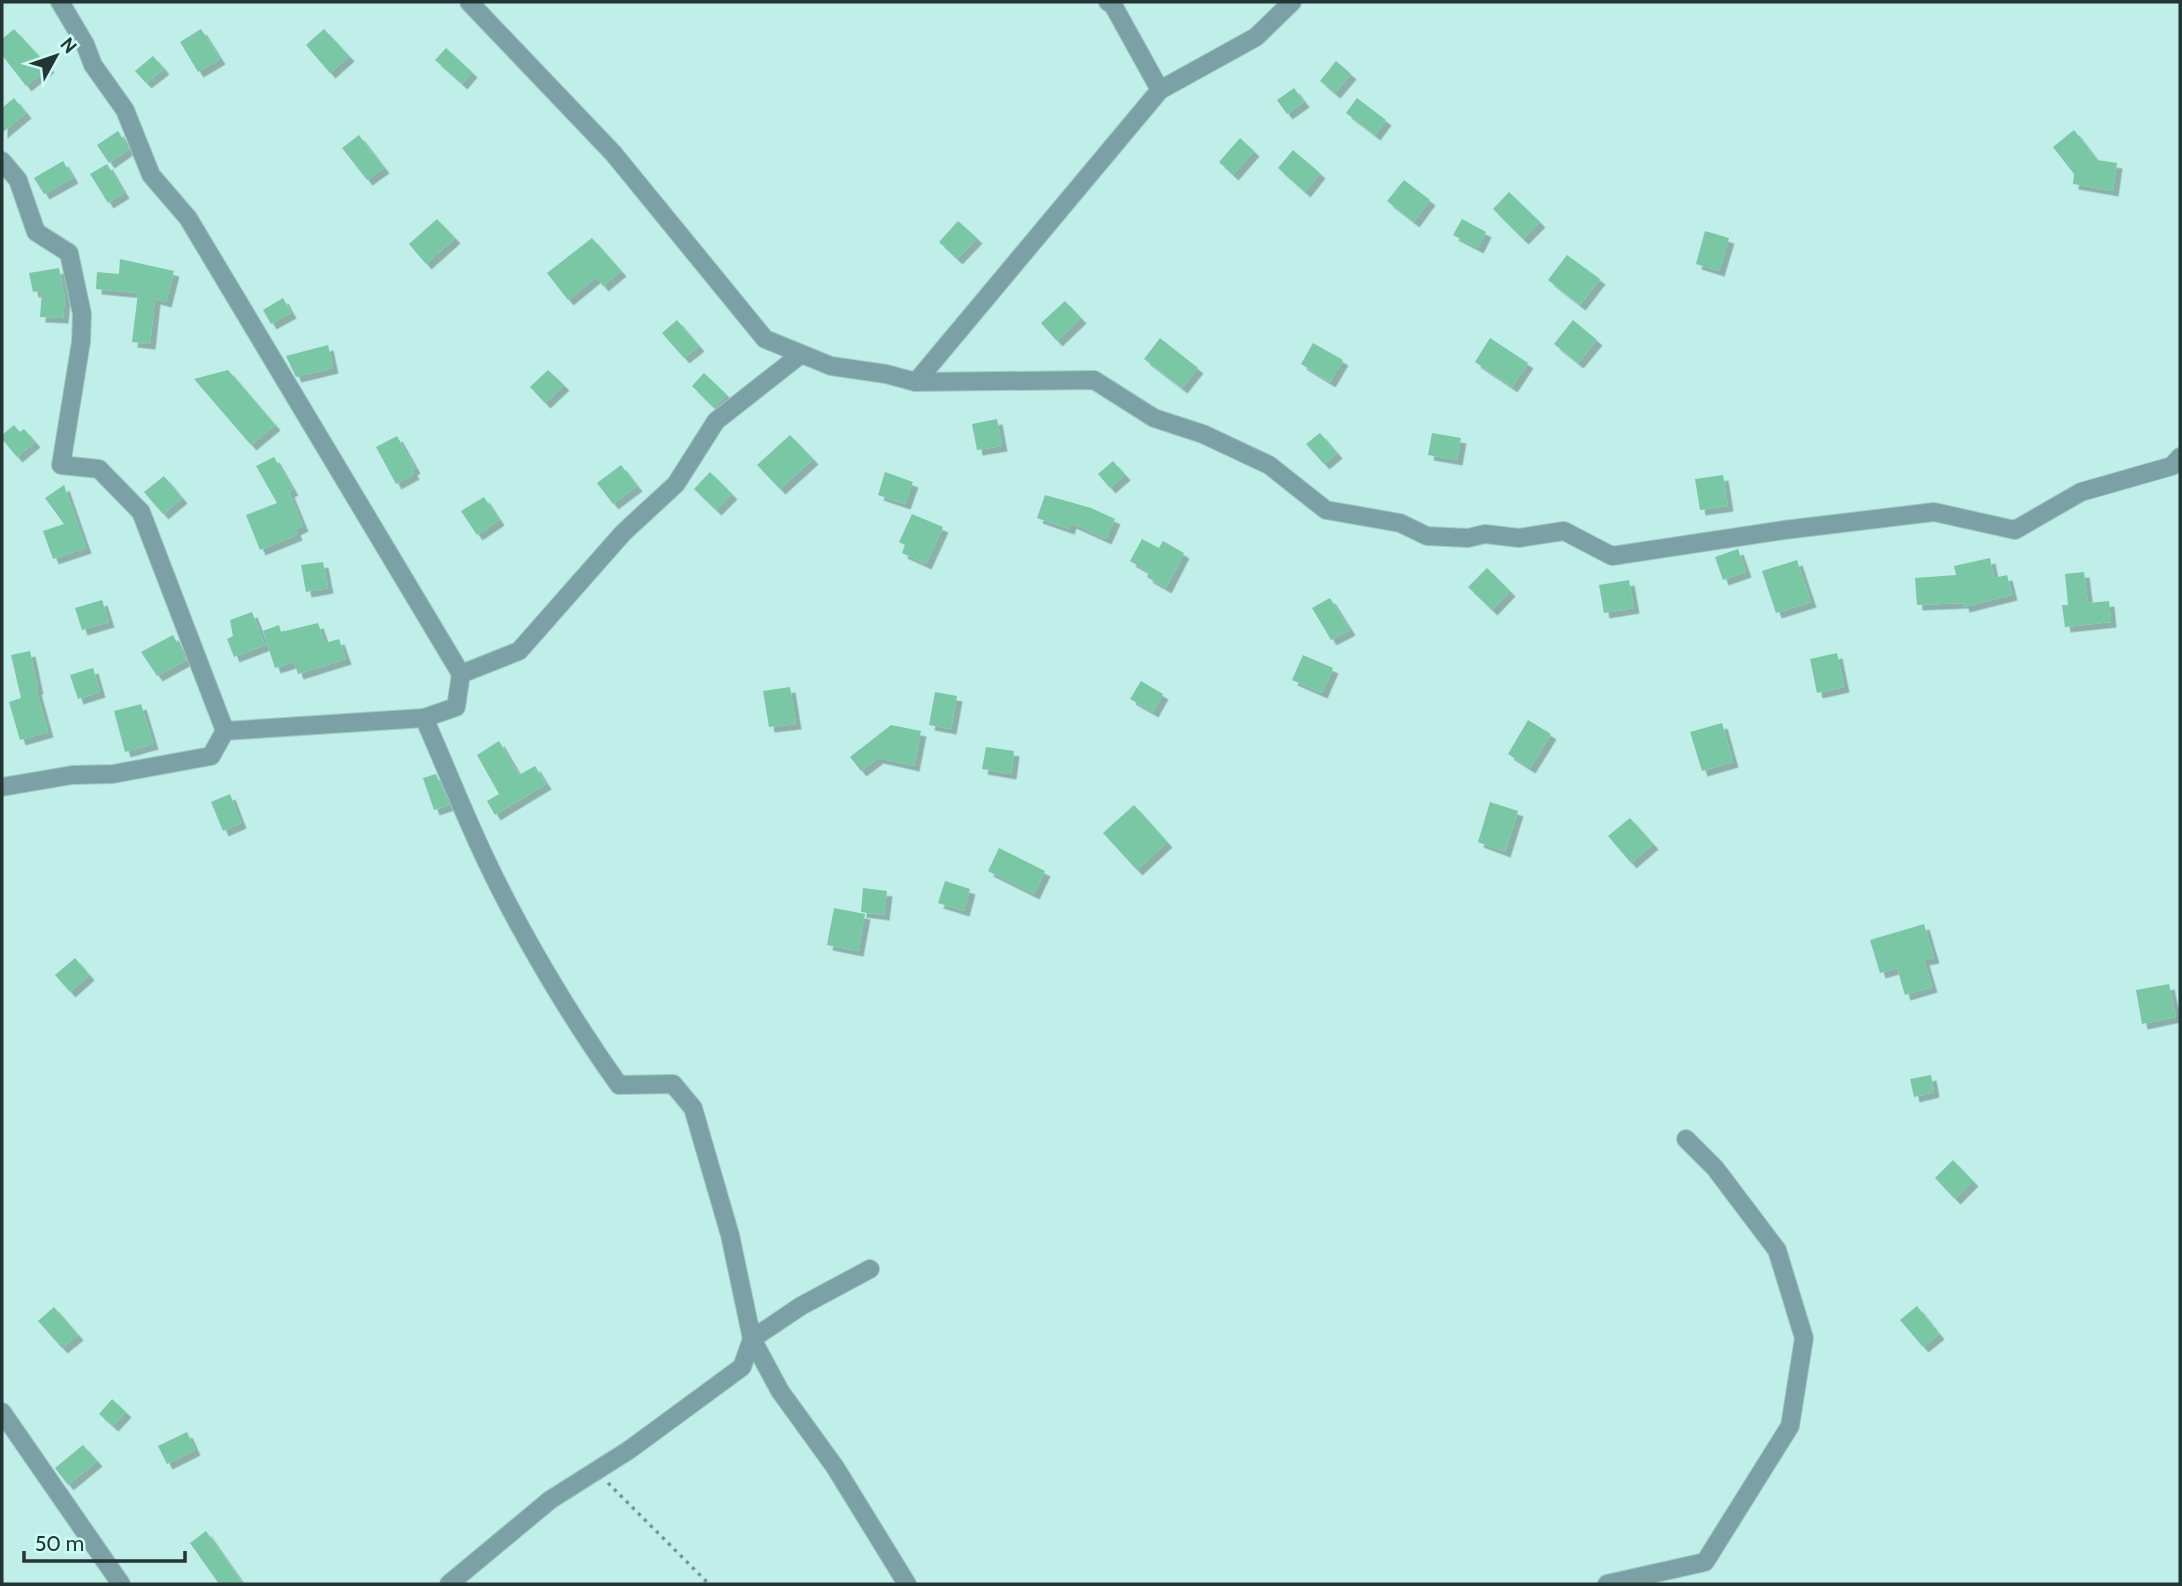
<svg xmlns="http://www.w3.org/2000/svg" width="2182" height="1586" viewBox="0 0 2182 1586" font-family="Cabin,sans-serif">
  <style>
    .building { fill: #79c7a4; filter: url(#shadow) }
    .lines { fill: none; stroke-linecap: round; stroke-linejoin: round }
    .street-casing { stroke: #a0cac4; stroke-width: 20 }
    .path { stroke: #769994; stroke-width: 3.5; stroke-dasharray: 3.5 5; stroke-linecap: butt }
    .street { stroke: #7ba1a7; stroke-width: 18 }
  </style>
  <defs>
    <filter id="shadow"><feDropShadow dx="5.5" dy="5.5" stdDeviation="0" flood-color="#0004"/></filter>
  </defs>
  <rect width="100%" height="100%" fill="#bfefe8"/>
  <!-- building -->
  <g class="building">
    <path d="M14,29l35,38 -23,19 -24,-31v-16z"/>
    <path d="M201,29l19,30 -22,13 -18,-30z"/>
    <path d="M324,29l25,27 -19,17 -24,-28z"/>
    <path d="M446,48l26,24 -10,12 -27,-24z"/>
    <path d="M153,56l11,13 -18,14 -11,-12z"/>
    <path d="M1336,61l15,13 -16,19 -15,-12z"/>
    <path d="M1294,88l10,14 -17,12 -10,-14z"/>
    <path d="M14,98l12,15 -24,20v-25z"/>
    <path d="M1357,98l29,22 -11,15 -29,-22z"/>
    <path d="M2074,130l23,30 20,3 -4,28 -40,-7 1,-10 -21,-27z"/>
    <path d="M118,131l11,18 -20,14 -12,-18z"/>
    <path d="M359,135l25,33 -17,12 -25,-32z"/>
    <path d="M1240,138l14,13 -21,24 -14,-13z"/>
    <path d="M1293,150l27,23 -15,19 -27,-24z"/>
    <path d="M63,161l10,17 -29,16 -10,-16z"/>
    <path d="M107,164l17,29 -16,10 -18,-29z"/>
    <path d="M1404,180l26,20 -16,22 -27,-21z"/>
    <path d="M1509,192l31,30 -17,17 -30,-30z"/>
    <path d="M437,219l18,19 -29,26 -17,-20z"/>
    <path d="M1462,219l24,13 -8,16 -25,-13z"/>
    <path d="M958,221l19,17 -20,21 -18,-17z"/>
    <path d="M1705,231l24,7 -10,33 -23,-7z"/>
    <path d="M592,238l29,33 -18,15 -7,-9 -28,23 -21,-27z"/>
    <path d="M1567,255l33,24 -20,26 -32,-25z"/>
    <path d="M120,259l54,12 -8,31 -11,-3 -5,45 -18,-2 6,-49 -42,-4 1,-17 22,2z"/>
    <path d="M59,268l6,31 -2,19 -23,-1 2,-26 -9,1 -4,-19z"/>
    <path d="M283,298l8,15 -20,11 -8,-14z"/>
    <path d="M1065,301l16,17 -24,23 -16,-18z"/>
    <path d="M677,320l22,26 -15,12 -22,-25z"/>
    <path d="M1573,320l24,20 -19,23 -24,-19z"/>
    <path d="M1160,338l38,30 -16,20 -38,-29z"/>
    <path d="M1490,338l38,25 -16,24 -37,-25z"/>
    <path d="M1313,343l30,17 -13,22 -29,-18z"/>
    <path d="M328,345l5,23 -37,9 -10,-21z"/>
    <path d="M228,370l47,55 -24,20 -57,-66z"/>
    <path d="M548,370l16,15 -19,18 -15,-16z"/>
    <path d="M704,373l23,22 -13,13 -22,-22z"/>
    <path d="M997,419l5,27 -25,4 -5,-26z"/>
    <path d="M14,425l6,7 4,-3 11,13 -18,15 -15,-18v-4z"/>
    <path d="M1320,433l17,20 -13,11 -18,-20z"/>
    <path d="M1432,433l29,5 -4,22 -29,-5z"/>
    <path d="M790,435l23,24 -33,30 -23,-24z"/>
    <path d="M397,436l18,32 -3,2 2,4 -18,10 -20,-37z"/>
    <path d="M274,457l19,33 -4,2 14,34 -8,4 2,5 -37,15 -14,-35 31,-12 -21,-37z"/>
    <path d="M1113,461l12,14 -15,13 -12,-14z"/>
    <path d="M621,465l16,21 -24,18 -16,-21z"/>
    <path d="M710,472l22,22 -16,16 -22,-21z"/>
    <path d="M885,472l28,10 -8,22 -27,-9z"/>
    <path d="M1723,475l5,31 -28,4 -5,-31z"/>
    <path d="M164,476l18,22 -19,16 -19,-22z"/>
    <path d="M64,485l22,63 -33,11 -10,-28 21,-7 -19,-26z"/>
    <path d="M1045,495l46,13 24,11 -9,20 -35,-16 -2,6 -32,-11z"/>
    <path d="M484,497l15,23 -22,15 -16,-24z"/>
    <path d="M912,514l31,13 -17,37 -24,-11 3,-8 -6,-3z"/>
    <path d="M1142,539l17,9 4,-7 21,12 -18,35 -19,-11 2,-5 -19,-11z"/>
    <path d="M1738,549l8,23 -23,8 -8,-23z"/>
    <path d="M1990,558l4,20 13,-3 5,20 -48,12 -1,-4 -46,2 -2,-27 41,-3 -2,-9z"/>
    <path d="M1797,560l14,42 -35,11 -14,-42z"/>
    <path d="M323,562l5,26 -22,4 -5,-27z"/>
    <path d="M1487,568l23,23 -18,19 -24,-23z"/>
    <path d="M2084,572l4,31 21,-2 2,21 -46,5 -3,-22h6l-3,-31z"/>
    <path d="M1629,580l5,28 -30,5 -5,-28z"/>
    <path d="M1330,598l20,32 -19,10 -19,-32z"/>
    <path d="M102,600l7,22 -27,8 -7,-22z"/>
    <path d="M252,612l13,33 -31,12 -7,-18 6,-3 -3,-16z"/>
    <path d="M318,623l7,20 14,-4 7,20 -48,15 -4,-12 -19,6 -12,-37 16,-6 2,7z"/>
    <path d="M173,635l13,25 -29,16 -16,-24z"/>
    <path d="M30,651l8,38h-2l12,43 -28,8 -11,-38 12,-4 -10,-43z"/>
    <path d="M1837,653l7,34 -27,6 -7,-34z"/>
    <path d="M1303,655l30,13 -11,25 -30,-13z"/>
    <path d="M93,668l7,24 -22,7 -8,-24z"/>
    <path d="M1141,681l22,13 -10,18 -23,-13z"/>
    <path d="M790,687l6,37 -27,3 -6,-36z"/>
    <path d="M935,692l22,4 -6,33 -22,-4z"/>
    <path d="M141,704l12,40 -28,8 -11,-41z"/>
    <path d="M1528,720l23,14 -21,34 -22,-14z"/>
    <path d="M1722,723l11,39 -31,9 -12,-39z"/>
    <path d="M891,725l30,6 -7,35 -36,-8 -17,13 -11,-14z"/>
    <path d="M499,741l20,34 16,-9 11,18 -51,31 -8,-14 12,-7 -22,-39z"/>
    <path d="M986,747l28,4 -3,23 -29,-5z"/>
    <path d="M436,774l13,31 -15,5 -11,-32z"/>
    <path d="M230,794l11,29 -18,8 -12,-29z"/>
    <path d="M1490,802l28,9 -13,41 -27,-10z"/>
    <path d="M1134,805l33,37 -30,28 -34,-37z"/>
    <path d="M1630,818l23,26 -22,19 -23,-27z"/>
    <path d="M999,848l46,23 -11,23 -46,-23z"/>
    <path d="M945,881l25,8 -6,22 -26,-8z"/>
    <path d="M863,888l24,3 -3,24 -23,-3z"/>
    <path d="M834,908l31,6 -7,37 -31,-6z"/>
    <path d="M1924,924l10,34 -10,2 8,27 -27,8 -8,-27 -17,5 -10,-33z"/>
    <path d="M75,958l14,17 -19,17 -15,-17z"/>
    <path d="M2169,984l7,33 -34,7 -6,-34z"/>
    <path d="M1931,1075l3,17 -20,5 -4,-18z"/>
    <path d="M1953,1160l20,21 -18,18 -20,-21z"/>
    <path d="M1917,1306l22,28 -16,13 -23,-27z"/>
    <path d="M54,1307l24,28 -16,13 -24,-27z"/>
    <path d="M112,1399l14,13 -13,14 -14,-12z"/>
    <path d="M187,1432l8,18 -28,14 -9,-18z"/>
    <path d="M83,1445l14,16 -29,24 -13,-17z"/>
    <path d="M206,1531l37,53h-24l-29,-41z"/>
  </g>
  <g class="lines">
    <!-- street casing -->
    <g class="street-casing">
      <g id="street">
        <path d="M60,2l25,42 8,21 32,45 26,65 37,43 273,456"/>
        <path d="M469,2l144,151 152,186 66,27 55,8 30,8 178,-2 60,38 49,16 66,31 57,45 74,13 27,13 41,2 17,-4 34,4 45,-7 48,25 172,-26 150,-18 81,18 66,-38 91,-26 8,-9"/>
        <path d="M1108,2l5,3 47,85"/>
        <path d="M2,161l16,19 18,52 33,21 13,61 -1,28 -20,123 38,4 42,43 84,219"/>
        <path d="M916,382l244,-292 96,-53 36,-35"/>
        <path d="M424,718c21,47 40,96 62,142 35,74 85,158 133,225l54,-1 20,24 37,127 22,104 28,52 55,76 72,117"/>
        <path d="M2,787l70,-12 41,-1 98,-18 14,-25 199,-13 32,-11 5,-33 58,-23 104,-118 53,-49 40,-63 84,-66"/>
        <path d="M2,1412l119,172"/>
        <path d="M449,1584l101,-84 79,-50 113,-83 10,-28 49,-33 69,-37"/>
        <path d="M1607,1584l98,-22 85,-136 14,-88 -27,-88 -62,-82 -29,-29"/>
      </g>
    </g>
    <!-- path -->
    <path class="path" d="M608,1483l101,101"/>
    <!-- street -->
    <use href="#street" class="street"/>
  </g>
  <!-- border -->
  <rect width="2182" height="1586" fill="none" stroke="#233634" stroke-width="7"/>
  <!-- north arrow -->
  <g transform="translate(56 56) rotate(50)" stroke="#ccfcf6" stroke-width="5" paint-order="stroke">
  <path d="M0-5L12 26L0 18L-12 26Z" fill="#233634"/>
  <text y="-10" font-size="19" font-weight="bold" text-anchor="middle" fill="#233634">N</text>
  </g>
  <!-- scale -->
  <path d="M24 1551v10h161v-10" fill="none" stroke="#233634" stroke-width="3.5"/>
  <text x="35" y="1551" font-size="21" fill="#233634" stroke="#ccfcf6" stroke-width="5" paint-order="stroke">50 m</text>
</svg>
